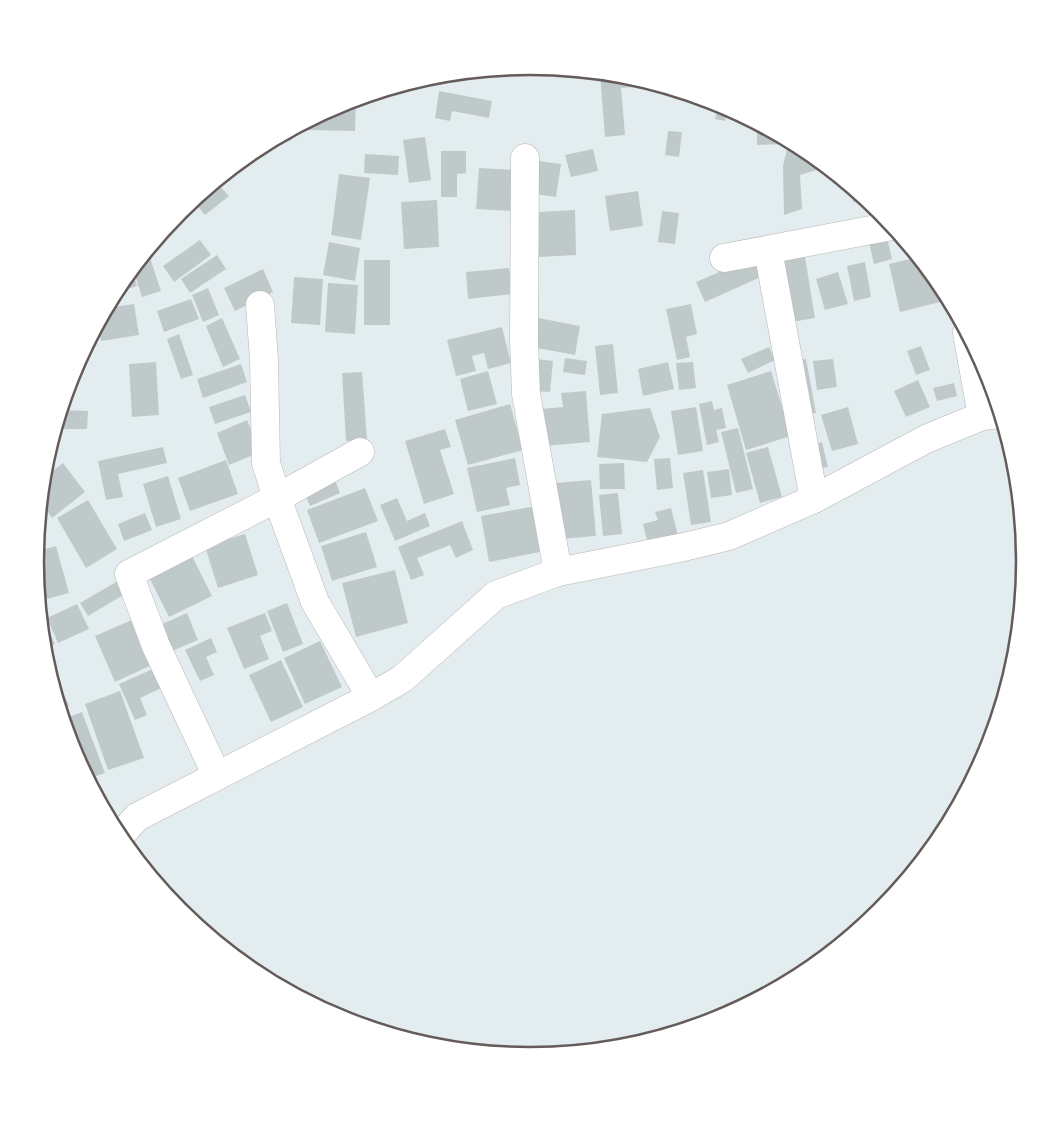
<svg xmlns="http://www.w3.org/2000/svg" width="1060" height="1123" viewBox="0 0 1060 1123" font-family="Quicksand,sans-serif">
  <style>
    .building { fill: #c0c9ca }
    .lines { fill: none; stroke-linecap: round; stroke-linejoin: round }
    .minor-casing { stroke: #bbb4b4; stroke-width: 29 }
    .minor { stroke: #fff; stroke-width: 28 }
    .rim { fill: none; stroke: #655b5b; stroke-width: 2.5 }
  </style>
  <rect width="100%" height="100%" fill="#e3edef"/>
  <!-- building -->
  <g class="building">
    <path d="M530,67h2l1,2 -18,2 -1,-3z"/>
    <path d="M600,73l27,3 28,9 -34,3 4,47 -20,2z"/>
    <path d="M439,91l53,10 -3,17 -37,-7 -2,10 -15,-3z"/>
    <path d="M356,100l-1,31 -49,-1 1,-8 34,-18z"/>
    <path d="M718,104l9,4 -2,13 -10,-2z"/>
    <path d="M757,124l28,15v5l-28,1z"/>
    <path d="M292,130l-1,11 -16,-2 5,-3z"/>
    <path d="M668,131l14,1 -3,25 -14,-2z"/>
    <path d="M425,137l6,43 -22,3 -6,-43z"/>
    <path d="M789,141l16,9 21,17 -26,8 2,34 -18,6 -1,-49z"/>
    <path d="M593,149l5,22 -27,6 -6,-22z"/>
    <path d="M441,151h25v22l-9,1v23h-16z"/>
    <path d="M365,154l34,2 -1,19 -34,-2z"/>
    <path d="M539,161l22,3 -5,33 -21,-3z"/>
    <path d="M479,168l35,2 -3,41 -35,-2z"/>
    <path d="M339,174l31,4 -9,62 -30,-5z"/>
    <path d="M216,182l13,14 -24,19 -7,-8 -13,10 -5,-6z"/>
    <path d="M853,189l15,12 -15,1z"/>
    <path d="M638,191l5,35 -33,5 -5,-35z"/>
    <path d="M437,200l2,47 -35,2 -3,-47z"/>
    <path d="M575,210l1,45 -37,2 -1,-45z"/>
    <path d="M662,211l17,2 -4,31 -17,-2z"/>
    <path d="M177,215l6,8 -29,22 -1,-1z"/>
    <path d="M886,233l6,26 -18,5 -6,-26z"/>
    <path d="M200,240l11,15 -37,27 -11,-16z"/>
    <path d="M329,242l31,6 -5,33 -32,-6z"/>
    <path d="M804,251l11,67 -24,4 -11,-67z"/>
    <path d="M217,255l9,14 -36,24 -9,-14z"/>
    <path d="M754,257l9,19 -58,26 -9,-20z"/>
    <path d="M918,257l24,30 6,13 -48,12 -11,-48z"/>
    <path d="M150,258l11,33 -19,6 -9,-28 6,-7z"/>
    <rect x="364" y="260" width="26" height="65"/>
    <path d="M865,262l6,35 -17,4 -7,-35z"/>
    <path d="M509,268l3,26 -44,5 -2,-27z"/>
    <path d="M263,269l10,23 -38,19 -11,-23z"/>
    <path d="M132,270l5,16 -22,7 4,-7z"/>
    <path d="M838,272l10,32 -23,6 -9,-31z"/>
    <path d="M294,277l29,2 -3,46 -29,-2z"/>
    <path d="M328,283l30,2 -3,49 -30,-2z"/>
    <path d="M208,288l11,27 -16,7 -11,-27z"/>
    <path d="M191,299l8,20 -35,13 -7,-21z"/>
    <path d="M134,304l5,31 -38,6 -3,-17 9,-16z"/>
    <path d="M691,304l6,30 -11,3 4,20 -13,3 -11,-51z"/>
    <path d="M222,318l18,41 -17,8 -17,-41z"/>
    <path d="M538,318l42,8 -5,29 -43,-8z"/>
    <path d="M502,327l9,36 -23,6 -4,-16 -12,3 4,15 -20,5 -9,-36z"/>
    <path d="M179,334l14,41 -12,4 -14,-40z"/>
    <path d="M613,344l5,49 -18,2 -5,-49z"/>
    <path d="M921,346l9,24 -14,5 -9,-24z"/>
    <path d="M769,347l6,13 -27,13 -7,-14z"/>
    <path d="M565,358l22,3 -2,14 -22,-3z"/>
    <path d="M536,359l17,2 -3,31 -17,-1z"/>
    <path d="M806,359l10,54 -13,2 -10,-54z"/>
    <path d="M833,359l4,28 -20,3 -4,-29z"/>
    <path d="M156,362l3,53 -27,2 -3,-53z"/>
    <path d="M668,362l6,27 -31,7 -5,-27z"/>
    <path d="M693,362l3,26 -17,2 -3,-27z"/>
    <path d="M241,364l6,18 -44,16 -6,-19z"/>
    <path d="M488,371l9,33 -29,7 -8,-32z"/>
    <path d="M771,371l20,65 -45,14 -19,-65z"/>
    <path d="M362,372l5,68 -21,1 -4,-68z"/>
    <path d="M918,380l12,27 -24,10 -12,-26z"/>
    <path d="M954,383l3,13 -20,5 -4,-13z"/>
    <path d="M586,391l4,51 -46,4 -3,-37 22,-2 -2,-14z"/>
    <path d="M245,395l6,17 -36,12 -6,-17z"/>
    <path d="M712,401l2,9 8,-2 4,20 -10,2 3,12 -12,3 -8,-41z"/>
    <path d="M510,404l13,46 -55,15 -13,-45z"/>
    <path d="M696,407l7,44 -25,4 -7,-44z"/>
    <path d="M848,407l10,37 -26,7 -11,-36z"/>
    <path d="M650,408l10,29 -13,25 -50,-5 5,-43z"/>
    <path d="M61,410l27,1 -1,18h-31z"/>
    <path d="M247,420l13,32 -31,13 -12,-32z"/>
    <path d="M738,428l15,61 -17,4 -15,-61z"/>
    <path d="M445,429l6,18 -11,3 14,44 -30,10 -19,-63z"/>
    <path d="M822,442l6,25 -12,2 -6,-24z"/>
    <path d="M163,447l4,16 -49,11 5,23 -17,3 -8,-39z"/>
    <path d="M768,447l14,50 -22,6 -14,-50z"/>
    <path d="M515,458l5,27 -14,3 4,17 -33,7 -10,-44z"/>
    <path d="M670,458l3,30 -16,2 -3,-31z"/>
    <path d="M226,460l12,34 -48,17 -12,-33z"/>
    <path d="M63,463l22,29 -33,26 -11,-16 2,-23z"/>
    <path d="M624,463l1,26h-25l-1,-25z"/>
    <path d="M729,469l3,26 -21,3 -4,-26z"/>
    <path d="M703,470l8,52 -20,3 -8,-52z"/>
    <path d="M168,476l13,43 -25,8 -13,-43z"/>
    <path d="M334,477l6,16 -30,13 -7,-16z"/>
    <path d="M591,480l5,56 -35,3 -5,-56z"/>
    <path d="M365,488l13,33 -59,22 -12,-33z"/>
    <path d="M618,493l4,41 -19,2 -4,-41z"/>
    <path d="M397,498l10,23 18,-8 5,13 -35,15 -15,-36z"/>
    <path d="M88,500l29,49 -31,19 -29,-50z"/>
    <path d="M536,506l9,45 -56,11 -8,-46z"/>
    <path d="M671,508l7,28 -30,8 -5,-20 15,-4 -3,-8z"/>
    <path d="M145,513l7,17 -28,11 -6,-17z"/>
    <path d="M39,520l8,11 -10,8 2,-14z"/>
    <path d="M462,521l11,29 -17,8 -6,-13 -33,13 7,17 -13,5 -13,-33z"/>
    <path d="M366,532l11,35 -45,14 -11,-35z"/>
    <path d="M245,534l13,41 -40,13 -13,-42z"/>
    <path d="M56,546l13,47 -30,8 -4,-39 1,-10z"/>
    <path d="M188,548l24,48 -43,21 -24,-48z"/>
    <path d="M395,570l13,53 -52,14 -14,-54z"/>
    <path d="M123,578l7,13 -42,25 -8,-13z"/>
    <path d="M287,603l16,41 -20,8 -16,-41z"/>
    <path d="M77,604l12,25 -31,14 -11,-25z"/>
    <path d="M187,613l11,27 -26,11 -12,-26z"/>
    <path d="M265,613l7,18 -12,5 9,23 -25,10 -17,-41z"/>
    <path d="M43,619l12,25 -11,5 -3,-29z"/>
    <path d="M134,619l20,45 -39,18 -20,-46z"/>
    <path d="M211,638l6,14 -11,5 8,18 -14,6 -15,-31z"/>
    <path d="M320,641l22,46 -37,17 -21,-46z"/>
    <path d="M47,653l22,53 -9,4 -16,-52v-4z"/>
    <path d="M281,660l22,47 -32,15 -22,-47z"/>
    <path d="M162,665l8,19 -30,14 7,17 -12,5 -16,-36z"/>
    <path d="M120,691l24,67 -36,12 -23,-66z"/>
    <path d="M82,712l23,61 -17,6 -15,-28 -10,-32z"/>
  </g>
  <g class="lines">
    <!-- minor casing -->
    <g class="minor-casing">
      <g id="minor">
        <path d="M525,158l-1,184 2,52 32,178"/>
        <path d="M768,250l46,249"/>
        <path d="M724,258l168,-32"/>
        <path d="M260,305l4,55 2,103 11,35 38,104 56,95"/>
        <path d="M967,333l15,83"/>
        <path d="M217,776l-61,-130 -27,-72 148,-76 83,-46"/>
        <path d="M119,837l18,-20 234,-120 31,-18 94,-84 62,-23 126,-25 45,-11 85,-37 112,-60 56,-23 18,-2"/>
      </g>
    </g>
    <!-- minor -->
    <use href="#minor" class="minor"/>
  </g>
  <!-- crop -->
  <path d="M0 0H1060V1123H0ZM44 561a486 486 0 1 1 972 0a486 486 0 1 1-972 0Z" fill="#fff" fill-rule="evenodd"/>
  <path class="rim" d="M44 561a486 486 0 1 1 972 0a486 486 0 1 1-972 0Z"/>
</svg>
